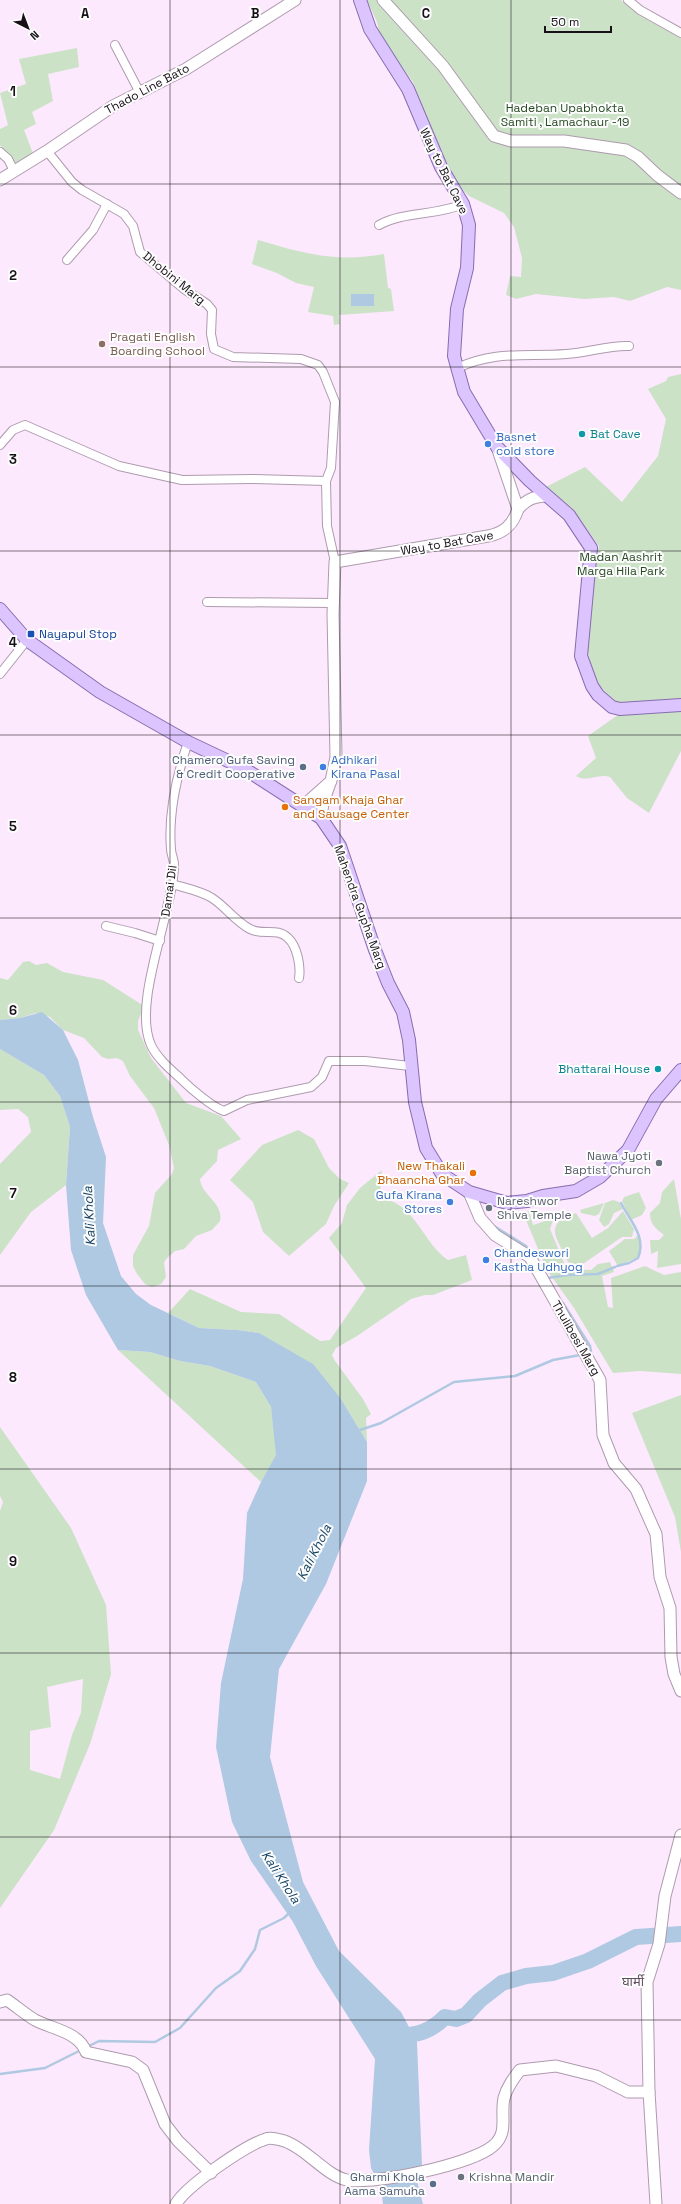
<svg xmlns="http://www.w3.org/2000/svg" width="681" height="2204" viewBox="0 0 681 2204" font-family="'Space Grotesk','Noto Sans Devanagari',sans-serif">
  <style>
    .green { fill: #cbe2c7; fill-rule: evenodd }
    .water { fill: #aec9e1 }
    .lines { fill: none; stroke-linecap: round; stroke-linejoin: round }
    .stream { stroke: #aec9e1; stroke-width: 2.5 }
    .river { stroke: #aec9e1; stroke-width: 16 }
    .street-casing { stroke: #ae9bae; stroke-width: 10 }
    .secondary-casing { stroke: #ae9bae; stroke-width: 13 }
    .primary-casing { stroke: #876dae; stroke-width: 14 }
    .street { stroke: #fff; stroke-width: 8 }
    .secondary { stroke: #fff; stroke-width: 11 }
    .primary { stroke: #dcc5ff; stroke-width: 12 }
    .grid { fill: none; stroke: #171017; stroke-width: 1; stroke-opacity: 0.55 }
    .education-dot { fill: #8d6e63; stroke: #fdfdfd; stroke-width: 1.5 }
    .culture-dot { fill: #0f9aa8; stroke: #fdfdfd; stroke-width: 1.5 }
    .shop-dot { fill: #3f7fe0; stroke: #fdfdfd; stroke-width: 1.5 }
    .transit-dot { fill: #1a4fb4; stroke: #fdfdfd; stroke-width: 1.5 }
    .service-dot { fill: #5c6f8a; stroke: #fdfdfd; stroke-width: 1.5 }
    .food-dot { fill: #e8710a; stroke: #fdfdfd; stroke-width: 1.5 }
    .worship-dot { fill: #6b7280; stroke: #fdfdfd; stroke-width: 1.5 }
    .labels { text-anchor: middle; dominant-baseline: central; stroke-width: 4; stroke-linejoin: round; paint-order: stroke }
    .street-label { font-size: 12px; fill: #171017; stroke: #fdfdfd }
    .park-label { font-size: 12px; fill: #274a23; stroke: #fdfdfd }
    .education-label { font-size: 12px; fill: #785e54; stroke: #fdfdfd; text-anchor: start }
    .culture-label { font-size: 12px; fill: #0d838f; stroke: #fdfdfd; text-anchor: start }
    .shop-label { font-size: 12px; fill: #366cbe; stroke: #fdfdfd; text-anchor: start }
    .transit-label { font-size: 12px; fill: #164399; stroke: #fdfdfd; text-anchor: start }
    .service-label { font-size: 12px; fill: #4e5e75; stroke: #fdfdfd; text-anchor: end }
    .food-label { font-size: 12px; fill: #c56008; stroke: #fdfdfd; text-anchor: start }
    .worship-label { font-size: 12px; fill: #5b616d; stroke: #fdfdfd; text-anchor: start }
    .water-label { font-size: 13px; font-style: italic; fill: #184566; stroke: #fdfdfd }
    .neighbourhood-label { font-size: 13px; fill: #5f4e5f; stroke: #fdfdfd }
    .grid-label { font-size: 13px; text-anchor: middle; font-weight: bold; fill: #171017; stroke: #fdfdfd; stroke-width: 4; stroke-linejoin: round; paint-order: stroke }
  </style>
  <rect width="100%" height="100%" fill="#fde9fd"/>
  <!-- green -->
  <g class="green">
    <path d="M367,0h254l18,15 42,23v252l-14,-3 -37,14 -16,-4 -30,2 -48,-5 -20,5 -10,-4 4,-19 11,1 1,-19 -8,-31 -10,-14 -35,-17 -15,-15 -12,-24 -29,-75 -33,-46 -3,-14z"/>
    <path d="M77,48l2,19 -31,7 5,27 -21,11 4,12 -12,6 10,26 -18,11 -16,-22v-16l8,-4 -8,-32 26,-9 -7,-25z"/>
    <path d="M258,240c44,13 78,23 126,14l4,34 3,1 3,22 -55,4 1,9 -6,1 -1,-9 -25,-4 6,-25 -18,-4 -19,-10 -25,-9z"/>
    <path d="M681,374v377l-32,62 -22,-15 -17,-21c-13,-4 -22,6 -34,-1l20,-18 -8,-22 34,-24c-2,-12 -17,-17 -23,-28 -22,-35 -8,-89 -3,-128l3,-10 -27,-38 -30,-19 43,-22 37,35 36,-46 8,-37 -18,-30 18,-8 2,-4z"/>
    <path d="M29,961l7,4 11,-2 16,9 40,8 41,26 -6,15v9l13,28 35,45 35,13 20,23 -23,11 -1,11 -17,18c1,16 24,24 20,42l-8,9 -16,6 -12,13 -9,2 -9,8 -2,4 2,14 -5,7 -9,3 -7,-3 -8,-10 -4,-8v-11l16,-29 6,-33 17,-19 2,-6 -5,-23 -15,-37 -24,-32 -7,-15 -6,-3 -9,1 -6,-2 -18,-19 -21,-8 -13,-13 -15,-4 -15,5 -20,2v-42l8,2 15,-18z"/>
    <path d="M0,1049l44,26 16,21 10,31 -4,58 -35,27 -31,43v-91l31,-32 -3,-15 -10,-8 -18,1z"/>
    <path d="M298,1130l16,9 15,29 11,11 9,4 -15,23 -8,18 -37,32 -26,-24 -10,-30 -23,-22 32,-35z"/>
    <path d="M382,1170l-2,14 2,14c5,2 11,3 15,6 22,13 30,42 51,56l18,-5 6,25 -39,15h-8l-14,4 -54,37 -21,12 -4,7 3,6 28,38 8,15 -5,4 1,24 -26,-43 -82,-66 -22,-3 -38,-2 -31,-15 22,-24 51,23 38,2 41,27 10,-1 36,-52 -37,-50 13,-15 5,-18 13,-17z"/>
    <path d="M674,1179l7,40v45l-24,4 1,-17 -7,3 -1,-14h9l5,-5c-9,-7 -14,-11 -14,-22l10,-10 2,-11z"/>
    <path d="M639,1192l7,16 -4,7 -11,5 -9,-19 2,-4z"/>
    <path d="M613,1200l6,2 4,7 -9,4 -5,11 -5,3 -5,-7 6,-17z"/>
    <path d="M604,1203l-5,11 -4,2 -14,-3 -1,-3z"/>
    <path d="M529,1211l4,14 21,-7 -4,11 15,36 7,4 19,1 7,-6 12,-2 4,10 -12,4 6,31 5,1 -2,-30 34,-12 19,9 17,-3v102l-41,-3 -27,2 -39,-65 -27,-38 -24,-57z"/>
    <path d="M623,1211l11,18 -2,8h-10l-42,29 -12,-4c-11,-25 -26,-38 8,-49l16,25 16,-10z"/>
    <path d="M639,1234l2,14 -3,9 -20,9 -9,-15 16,-12h9z"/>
    <path d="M118,1350l32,2 30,9 30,5 46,16 15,25 6,48 -16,27z"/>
    <path d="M681,1395v157l-6,-35 -43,-104z"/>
    <path d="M0,1427l71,101 35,77 5,69 -21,70 -36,86 -54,78v-397l3,-9 -3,-6zM83,1679l-2,34 -9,22 -12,44 -30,-9v-39l21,-4 -4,-40z"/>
  </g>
  <!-- water -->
  <g class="water">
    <rect x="351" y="294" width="23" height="12"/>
    <path d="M42,1012l21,18 15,30 15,57 13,40 -3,66 18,53 15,18 15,11 48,23 38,2 22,3 54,31 28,35 26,43v39l-41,103 -47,85 -9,88 33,125 36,69 62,61 16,30 5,123 -5,16 6,23h-40l-2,-16 -10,-20 -2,-18 6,-91 -59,-93 -23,-44 -42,-61 -19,-39 -16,-75 5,-64 22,-104 4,-66 14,-31 15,-27 -5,-48 -15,-25 -46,-16 -30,-5 -30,-9 -32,-2 -32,-55 -15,-45 -5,-65 4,-58 -10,-31 -16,-21 -44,-26v-29l20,-2z"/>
  </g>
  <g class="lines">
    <!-- stream -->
    <g class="stream">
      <path d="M494,1226l32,20 6,7"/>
      <path d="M617,1266l12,-3 9,-5c9,-21 -8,-37 -17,-55"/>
      <path d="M548,1278l19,-3 31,-1 17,-7"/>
      <path d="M563,1303l27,43 1,6"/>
      <path d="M357,1431l24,-8 73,-41 61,-6 38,-16 27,-5"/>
      <path d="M87,2047l12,-6 56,1 25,-14 36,-40 24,-17 15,-22 5,-19 24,-12 5,-5"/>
      <path d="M0,2074l45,-6 36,-18"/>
    </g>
    <!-- river -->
    <path class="river" d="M396,2036c22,-1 34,-4 49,-19l11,2 10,-4 14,-15 22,-17 24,-7 27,-3 35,-12 48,-24 45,-3"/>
    <!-- street casing -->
    <g class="street-casing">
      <g id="street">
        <path d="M628,0l12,10 41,23"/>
        <path d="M115,45l24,46"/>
        <path d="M47,151l25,31 10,8 42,24 9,12 7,26 44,37 23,15 5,6 -1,24 3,15 19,8 68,2 17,6 5,7 12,30 -4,66 -5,13 1,45 8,36"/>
        <path d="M0,152l8,7 6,12"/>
        <path d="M379,225c26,-14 57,-9 84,-21"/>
        <path d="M67,260l26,-30 14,-26"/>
        <path d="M457,368c39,-18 69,-11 109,-14 22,-1 42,-9 63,-8"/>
        <path d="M0,445l13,-15 12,-5 94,41 63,14 70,-1 74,2"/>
        <path d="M207,602l126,1"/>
        <path d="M0,674l27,-34"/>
        <path d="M188,742c-11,33 -20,72 -17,107 0,6 4,12 3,18 -2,48 -42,136 -23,178 6,13 19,24 30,34 9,9 31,28 43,32l23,-11 64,-13 11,-10 7,-16h36l45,5"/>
        <path d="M172,884c13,4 29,7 40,14 14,9 23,23 38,31 13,7 27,-2 38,9 9,8 13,28 11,40"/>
        <path d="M106,926l29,7 25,8"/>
      </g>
    </g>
    <!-- secondary casing -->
    <g class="secondary-casing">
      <g id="secondary">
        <path d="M383,0l60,66 51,70 17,5h53l62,9 12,7 19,18 24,18"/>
        <path d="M0,180l47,-29 66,-45 73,-37 109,-69"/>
        <path d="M518,509c8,-9 16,-13 29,-13"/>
        <path d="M303,806l28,-25 5,-24 -3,-143 2,-52 153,-26c16,-3 25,-11 30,-27l-21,-62"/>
        <path d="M321,818l2,-15 7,-20"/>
        <path d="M469,1192l11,26 15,17 35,22 70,123 3,55 11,28 22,26 20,45 4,43 10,31 1,49 3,17 7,17"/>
        <path d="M0,2002l7,-2c9,6 18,14 28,20 17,9 44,12 51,32l46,10 11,8 22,54 13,17 33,32"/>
        <path d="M176,2204c10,-18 70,-59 90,-65 4,-2 18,1 23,4 19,8 38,33 58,37 28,5 125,-16 146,-34 16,-13 7,-30 11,-48 3,-11 9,-19 16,-28l36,-4 40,10 32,16h21"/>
        <path d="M656,2204l-7,-112 -2,-110 12,-38 6,-48 16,-61"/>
      </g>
    </g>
    <!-- primary casing -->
    <g class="primary-casing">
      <g id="primary">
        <path d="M360,0l10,29 38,60 33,78 22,37 6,21 -2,43 -10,41 -3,47 10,36 33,55 33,34 39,34 22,33 -10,108 11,30 6,9 14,12 8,2 61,-4"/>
        <path d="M0,609l27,31 73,52 88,50 57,27 76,49 19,28 35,104 13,33 15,29 6,28 6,62 11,46 16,26 27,18 38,11 20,-2 16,-5 33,-5 24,-14 28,-27 28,-51 25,-29"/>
      </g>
    </g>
    <!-- street -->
    <use href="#street" class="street"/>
    <!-- secondary -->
    <use href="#secondary" class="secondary"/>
    <!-- primary -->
    <use href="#primary" class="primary"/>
  </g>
  <!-- grid -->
  <path class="grid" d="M170,0v2204M340,0v2204M511,0v2204M0,184h681M0,367h681M0,551h681M0,735h681M0,918h681M0,1102h681M0,1286h681M0,1469h681M0,1653h681M0,1837h681M0,2020h681"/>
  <!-- markers -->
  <circle class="education-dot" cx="102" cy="344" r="4"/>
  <g class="culture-dot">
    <circle cx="582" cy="434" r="4"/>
    <circle cx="658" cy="1069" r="4"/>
  </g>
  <g class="shop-dot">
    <circle cx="488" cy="444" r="4"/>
    <circle cx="323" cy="767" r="4"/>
    <circle cx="450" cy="1202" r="4"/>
    <circle cx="486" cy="1260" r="4"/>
  </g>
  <rect class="transit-dot" x="27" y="630" width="8" height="8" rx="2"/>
  <g class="service-dot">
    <circle cx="303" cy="767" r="4"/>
    <circle cx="433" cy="2184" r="4"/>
  </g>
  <g class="food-dot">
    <circle cx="285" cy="807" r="4"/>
    <circle cx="473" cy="1173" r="4"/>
  </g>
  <g class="worship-dot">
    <circle cx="659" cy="1163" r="4"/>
    <circle cx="489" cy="1208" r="4"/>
    <circle cx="461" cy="2177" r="4"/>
  </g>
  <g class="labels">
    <!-- street labels -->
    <g class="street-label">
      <text transform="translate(147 89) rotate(-28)">Thado Line Bato</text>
      <text transform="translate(444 171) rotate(64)">Way to Bat Cave</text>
      <text transform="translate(174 278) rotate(39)">Dhobini Marg</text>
      <text transform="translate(447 543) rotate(-10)">Way to Bat Cave</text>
      <text transform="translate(169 891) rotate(-82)">Damai Dil</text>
      <text transform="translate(360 907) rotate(70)">Mahendra Gupha Marg</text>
      <text transform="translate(576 1338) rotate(60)">Thulibesi Marg</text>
    </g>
    <!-- park labels -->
    <g class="park-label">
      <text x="565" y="108">Hadeban Upabhokta<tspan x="565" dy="14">Samiti , Lamachaur -19</tspan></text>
      <text x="621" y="557">Madan Aashrit<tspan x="621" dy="14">Marga Hila Park</tspan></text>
    </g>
    <!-- education labels -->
    <g class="education-label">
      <text x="110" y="337">Pragati English<tspan x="110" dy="14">Boarding School</tspan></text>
    </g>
    <!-- culture labels -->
    <g class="culture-label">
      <text x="590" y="434">Bat Cave</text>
      <text x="650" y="1069" text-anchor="end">Bhattarai House</text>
    </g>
    <!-- shop labels -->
    <g class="shop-label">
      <text x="496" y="437">Basnet<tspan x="496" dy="14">cold store</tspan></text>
      <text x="331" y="760">Adhikari<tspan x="331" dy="14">Kirana Pasal</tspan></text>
      <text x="442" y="1195" text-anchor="end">Gufa Kirana<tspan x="442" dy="14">Stores</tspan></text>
      <text x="494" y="1253">Chandeswori<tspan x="494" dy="14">Kastha Udhyog</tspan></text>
    </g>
    <!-- transit labels -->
    <g class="transit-label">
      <text x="39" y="634">Nayapul Stop</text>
    </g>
    <!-- service labels -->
    <g class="service-label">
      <text x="295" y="760">Chamero Gufa Saving<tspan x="295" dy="14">&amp; Credit Cooperative</tspan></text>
      <text x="425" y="2177">Gharmi Khola<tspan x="425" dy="14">Aama Samuha</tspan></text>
    </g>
    <!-- food labels -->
    <g class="food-label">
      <text x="293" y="800">Sangam Khaja Ghar<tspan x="293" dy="14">and Sausage Center</tspan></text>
      <text x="465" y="1166" text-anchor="end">New Thakali<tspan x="465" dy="14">Bhaancha Ghar</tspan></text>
    </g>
    <!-- worship labels -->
    <g class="worship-label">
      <text x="651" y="1156" text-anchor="end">Nawa Jyoti<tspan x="651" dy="14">Baptist Church</tspan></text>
      <text x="497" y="1201">Nareshwor<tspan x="497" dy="14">Shiva Temple</tspan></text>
      <text x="469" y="2177">Krishna Mandir</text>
    </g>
    <!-- water labels -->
    <g class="water-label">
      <text transform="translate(89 1216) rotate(-93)">Kali Khola</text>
      <text transform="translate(314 1552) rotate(-63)">Kali Khola</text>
      <text transform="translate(281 1877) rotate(57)">Kali Khola</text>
    </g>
    <!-- neighbourhood labels -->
    <g class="neighbourhood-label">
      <text x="633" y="1981">घार्मी</text>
    </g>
  </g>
  <g class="grid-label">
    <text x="85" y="18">A</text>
    <text x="255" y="18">B</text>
    <text x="426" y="18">C</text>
    <text x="13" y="96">1</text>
    <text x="13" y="280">2</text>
    <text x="13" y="464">3</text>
    <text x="13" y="647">4</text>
    <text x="13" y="831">5</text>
    <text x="13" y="1015">6</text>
    <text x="13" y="1198">7</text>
    <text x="13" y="1382">8</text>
    <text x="13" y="1566">9</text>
  </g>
  <!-- north arrow -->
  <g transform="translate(28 28) rotate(138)" stroke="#fdfdfd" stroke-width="3" paint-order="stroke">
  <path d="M0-3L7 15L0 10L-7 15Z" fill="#171017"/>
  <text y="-6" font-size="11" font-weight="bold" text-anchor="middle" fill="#171017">N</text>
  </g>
  <!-- scale -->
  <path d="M545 26v6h66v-6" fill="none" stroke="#171017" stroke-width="2"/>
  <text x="551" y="26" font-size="12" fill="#171017" stroke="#fdfdfd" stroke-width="3" paint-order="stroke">50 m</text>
</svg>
